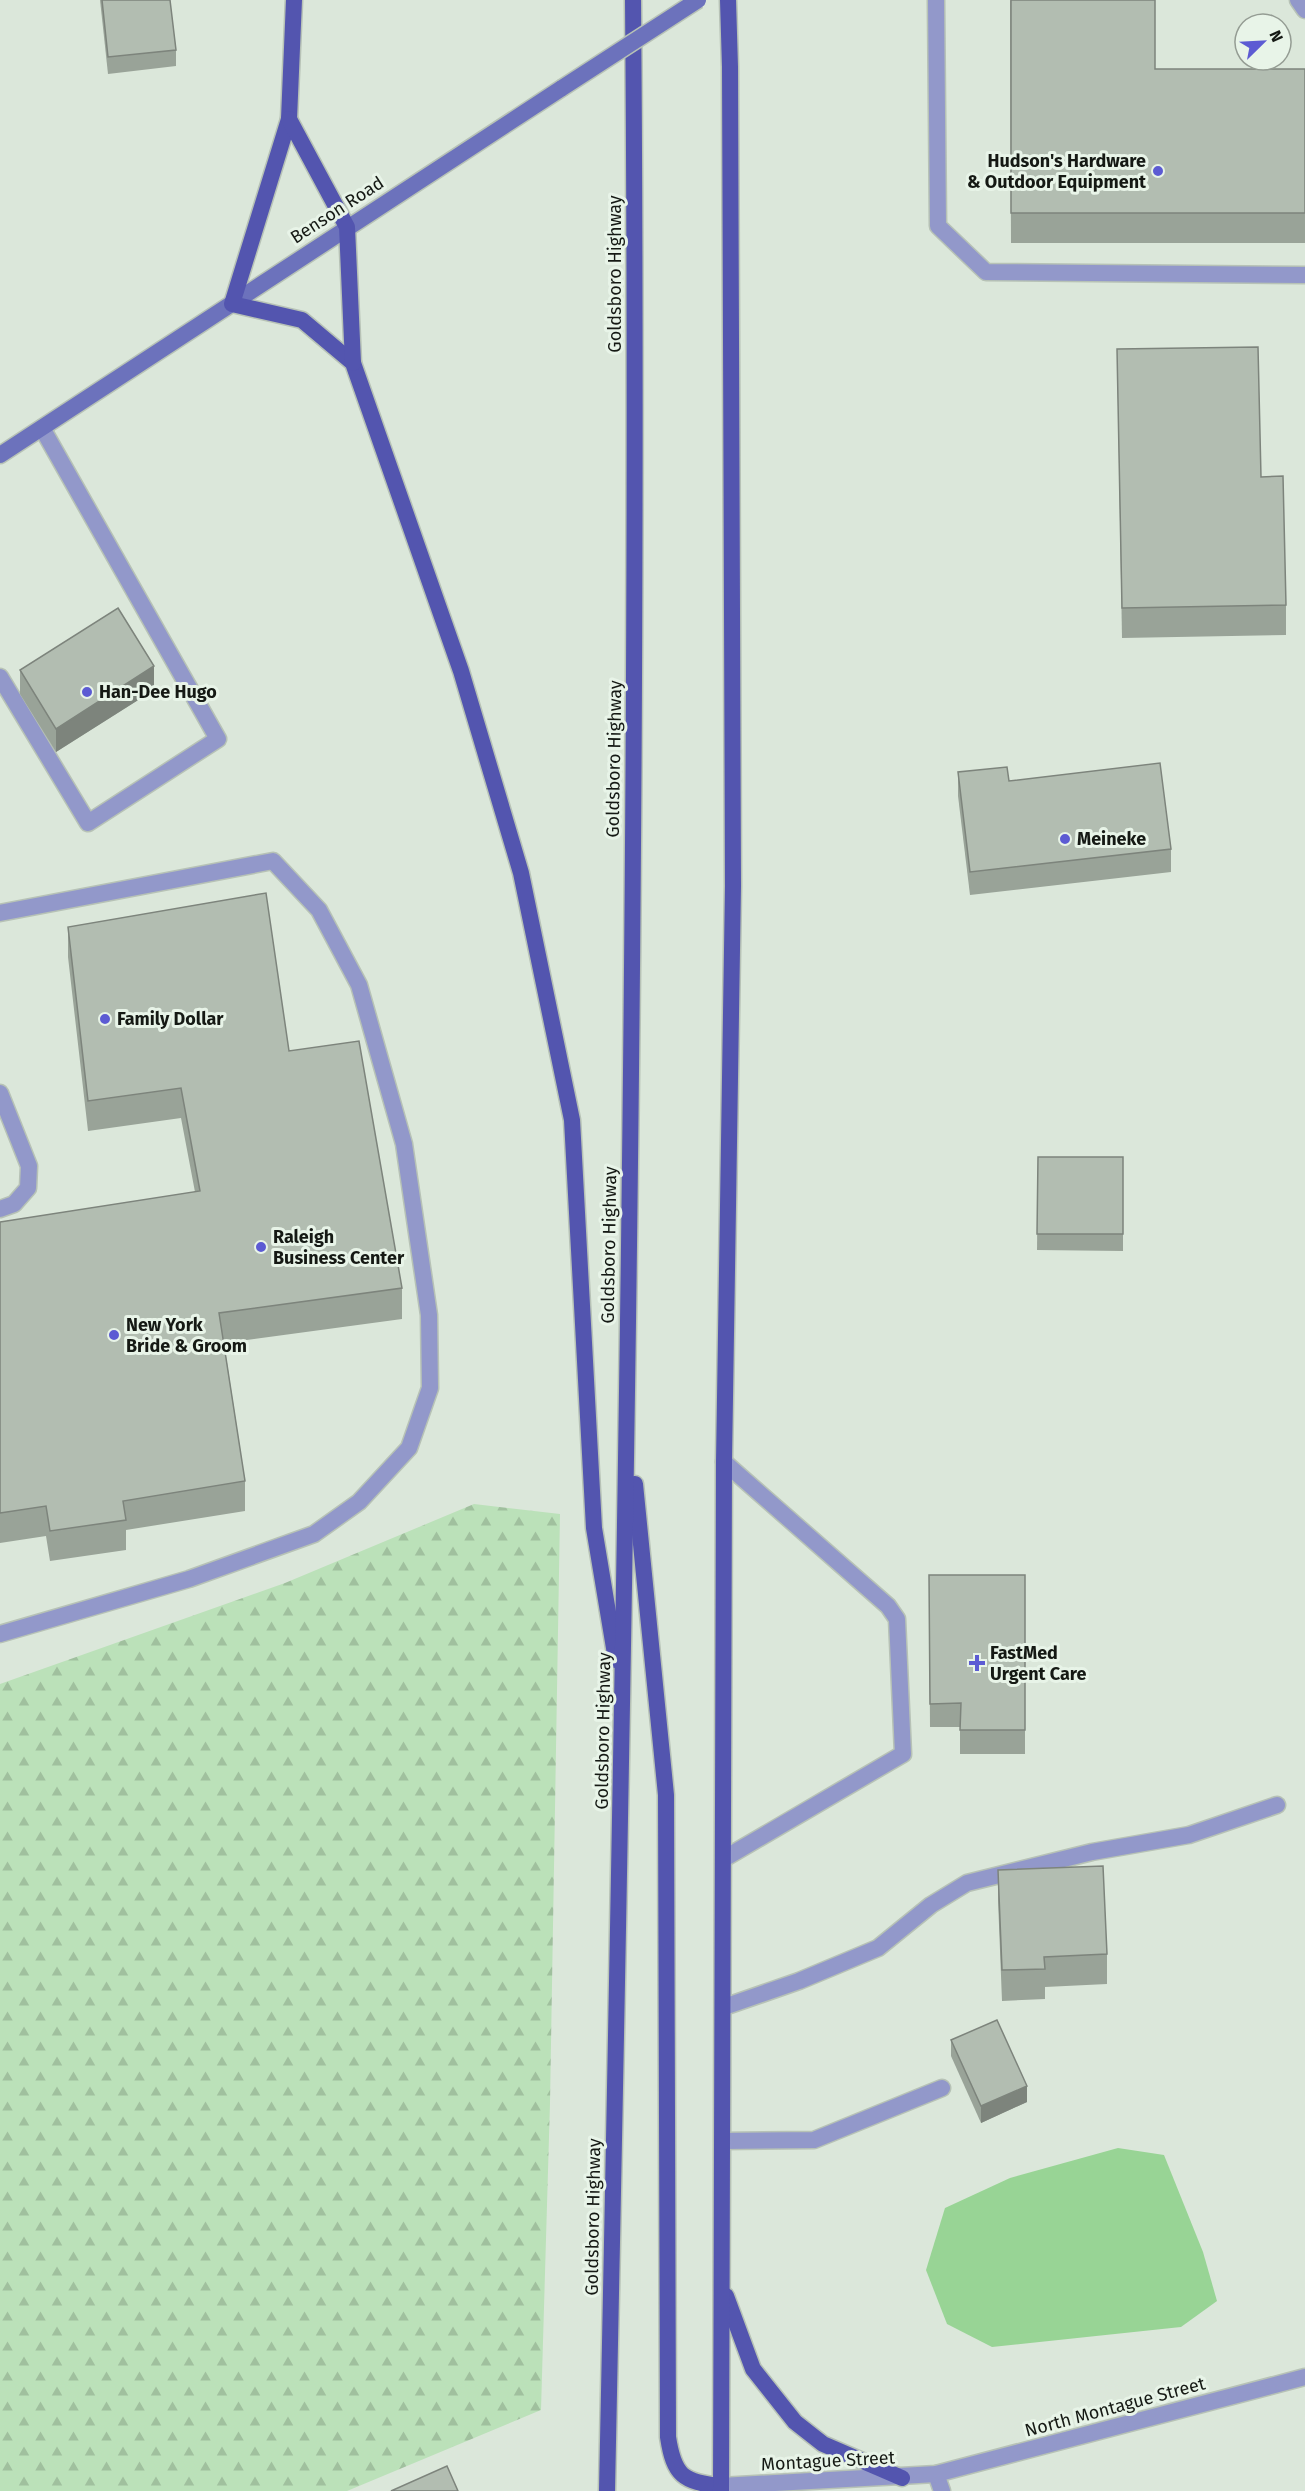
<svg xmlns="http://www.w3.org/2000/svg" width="1305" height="2491" viewBox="0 0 1305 2491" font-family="'Fira Sans',sans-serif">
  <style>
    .forest { fill: url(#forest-firs) }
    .water { fill: #98d495 }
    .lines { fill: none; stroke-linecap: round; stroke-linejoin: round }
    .service-casing { stroke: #b7c2b6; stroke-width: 19 }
    .minor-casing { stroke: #b7c2b6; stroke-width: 19 }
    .secondary-casing { stroke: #b7c2b6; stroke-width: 19 }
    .primary-casing { stroke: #b7c2b6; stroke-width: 19 }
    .service { stroke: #9298ca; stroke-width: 16 }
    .minor { stroke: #9298ca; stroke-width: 16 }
    .secondary { stroke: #6c72bc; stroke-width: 16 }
    .primary { stroke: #5355af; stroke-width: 16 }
    .secondary-bridge-casing { stroke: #b7c2b6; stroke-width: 19; stroke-linecap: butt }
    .secondary-bridge { stroke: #6c72bc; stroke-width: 16 }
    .wall { fill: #99a398 }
    .shaded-wall { fill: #7d847c }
    .building { fill: #b2bdb1; stroke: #7d847c; stroke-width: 1.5 }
    .poi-dot { fill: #5c5bd3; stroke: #e8f4e8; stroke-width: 2 }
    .labels { text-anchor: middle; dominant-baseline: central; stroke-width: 6; stroke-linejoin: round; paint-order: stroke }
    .poi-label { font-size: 18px; font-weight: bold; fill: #151914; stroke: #e8f4e8; text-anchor: start }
    .street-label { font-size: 18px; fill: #151914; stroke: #e8f4e8 }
  </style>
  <defs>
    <pattern id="forest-firs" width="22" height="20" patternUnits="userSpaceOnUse" patternTransform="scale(1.5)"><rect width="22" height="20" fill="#bbe1b9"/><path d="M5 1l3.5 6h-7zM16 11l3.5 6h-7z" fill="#a0c09e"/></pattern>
  </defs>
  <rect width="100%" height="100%" fill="#dbe7da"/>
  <!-- forest -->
  <path class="forest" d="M474,1504l86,10 -10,589 -9,307 -194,81h-347v-807l285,-101z"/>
  <!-- water -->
  <path class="water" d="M1118,2148l46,7 39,97 14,49 -36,26 -189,20 -45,-23 -21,-54 19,-62 65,-30z"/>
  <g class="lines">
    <!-- service casing -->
    <g class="service-casing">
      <g id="service">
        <path d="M936,0l2,226 48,46 319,3"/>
        <path d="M1298,0l7,10"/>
        <path d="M0,677l88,146 130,-84 -176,-311"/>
        <path d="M0,913l273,-52 46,49 40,75 45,159 25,171 1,73 -21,60 -50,54 -45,32 -125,45 -189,55"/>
        <path d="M0,1093l29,73 -1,22 -14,16 -14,5"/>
        <path d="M724,1462l164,144 9,13 6,135 -178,104"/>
        <path d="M724,2007l75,-26 79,-33 53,-43 36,-22 125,-31 97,-17 88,-30"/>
        <path d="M723,2141l91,-1 128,-52"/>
      </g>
    </g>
    <!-- minor casing -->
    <g class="minor-casing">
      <g id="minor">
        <path d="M936,2474l6,17"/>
        <path d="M721,2486l215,-12 369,-97"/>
      </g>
    </g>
    <!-- secondary casing -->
    <g class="secondary-casing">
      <path id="secondary" d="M0,455l562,-367"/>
    </g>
    <!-- primary casing -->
    <g class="primary-casing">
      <g id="primary">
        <path d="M294,0l-5,119 -57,185 70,16 51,43 108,308 60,202 51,247 22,408 22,132"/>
        <path d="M289,119l58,108 6,136"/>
        <path d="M635,1484l31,311 2,642c6,39 15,45 53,49"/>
        <path d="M726,2296l27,73 42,53 28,22 79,34"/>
        <path d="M607,2491c17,-830 33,-1661 26,-2491"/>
        <path d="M721,2491l3,-1029 9,-576 -3,-819 -2,-67"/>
      </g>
    </g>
    <!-- service -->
    <use href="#service" class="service"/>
    <!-- minor -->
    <use href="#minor" class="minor"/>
    <!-- secondary -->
    <use href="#secondary" class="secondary"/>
    <!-- primary -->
    <use href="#primary" class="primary"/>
    <!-- secondary-bridge casing -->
    <g class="secondary-bridge-casing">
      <path id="secondary-bridge" d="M562,88l136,-88"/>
    </g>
    <!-- secondary-bridge -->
    <use href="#secondary-bridge" class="secondary-bridge"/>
  </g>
  <!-- wall -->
  <g class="wall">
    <path d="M100,0h70l6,50v16l-68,8z"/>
    <path d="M1010,0l145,69h150v174h-294z"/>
    <path d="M1117,349l144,128 25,128v30l-164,3z"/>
    <path d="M20,670l134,20 -98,62 -36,-58z"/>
    <path d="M958,772l51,9 162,68v23l-201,23 -12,-99z"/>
    <path d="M68,927l221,124 113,237v31l-178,24 21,138v30l-119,19v20l-76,11 -4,-25 -46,7v-321l195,-30 -14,-74 -93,13 -20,-174z"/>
    <path d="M1038,1157h85v94l-86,-1z"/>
    <path d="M929,1575h96v179h-65v-27h-30z"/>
    <path d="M998,1870l109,84v30l-62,3v12l-43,2 -4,-101z"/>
    <path d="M951,2040l76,62 -46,21 -30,-67z"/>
  </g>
  <!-- shaded-wall -->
  <g class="shaded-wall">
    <path d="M154,666v24l-98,62v-23z"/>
    <path d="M1027,2086v16l-46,21v-17z"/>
  </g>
  <!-- building -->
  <g class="building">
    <path d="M102,0h68l6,50 -68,7z"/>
    <path d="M1011,0h144v69h150v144h-294z"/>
    <path d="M1258,347l3,130 22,-1 3,129 -164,3 -5,-259z"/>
    <path d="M118,608l36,58 -98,63 -36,-59z"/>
    <path d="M1160,763l11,86 -201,23 -12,-100 49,-5 2,14z"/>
    <path d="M266,893l23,158 70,-10 43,247 -183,25 26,168 -122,20 3,19 -76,11 -4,-25 -46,7v-291l200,-31 -19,-103 -93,13 -20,-174z"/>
    <path d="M1038,1157h85v77h-86z"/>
    <path d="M929,1575h96v155h-65l1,-27 -31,1z"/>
    <path d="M1103,1866l4,88 -63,3 1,12 -43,1 -4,-100z"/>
    <path d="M997,2020l30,66 -46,20 -30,-66z"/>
    <path d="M447,2466l11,25h-67z"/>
  </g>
  <!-- markers -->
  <g class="poi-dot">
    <circle cx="1158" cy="171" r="6"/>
    <circle cx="87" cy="692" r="6"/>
    <circle cx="1065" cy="839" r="6"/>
    <circle cx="105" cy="1019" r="6"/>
    <circle cx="261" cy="1247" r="6"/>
    <circle cx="114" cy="1335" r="6"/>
    <path d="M974 1654h6v6h6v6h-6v6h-6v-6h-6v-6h6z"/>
  </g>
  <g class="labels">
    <!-- poi labels -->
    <g class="poi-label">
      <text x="1146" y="161" text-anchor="end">Hudson's Hardware<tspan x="1146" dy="21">&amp; Outdoor Equipment</tspan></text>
      <text x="99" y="692">Han-Dee Hugo</text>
      <text x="1077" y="839">Meineke</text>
      <text x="117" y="1019">Family Dollar</text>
      <text x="273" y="1237">Raleigh<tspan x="273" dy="21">Business Center</tspan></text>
      <text x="126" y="1325">New York<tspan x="126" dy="21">Bride &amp; Groom</tspan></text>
      <text x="990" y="1653">FastMed<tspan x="990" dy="21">Urgent Care</tspan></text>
    </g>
    <!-- street labels -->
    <g class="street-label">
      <text transform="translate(337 210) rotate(-33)">Benson Road</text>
      <text transform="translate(615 274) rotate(-90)">Goldsboro Highway</text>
      <text transform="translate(614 759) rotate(-89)">Goldsboro Highway</text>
      <text transform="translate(609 1245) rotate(-89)">Goldsboro Highway</text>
      <text transform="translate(603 1731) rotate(-89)">Goldsboro Highway</text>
      <text transform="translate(593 2217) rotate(-89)">Goldsboro Highway</text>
      <text transform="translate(1115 2407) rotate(-15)">North Montague Street</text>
      <text transform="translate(828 2461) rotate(-3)">Montague Street</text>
    </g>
  </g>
  <!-- north arrow -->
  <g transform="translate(1263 42) rotate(66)"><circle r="28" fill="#e8f4e8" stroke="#949c93" stroke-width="1.5"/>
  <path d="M0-4.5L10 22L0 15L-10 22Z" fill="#5c5bd3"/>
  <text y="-9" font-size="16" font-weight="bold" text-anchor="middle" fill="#151914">N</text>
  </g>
</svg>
